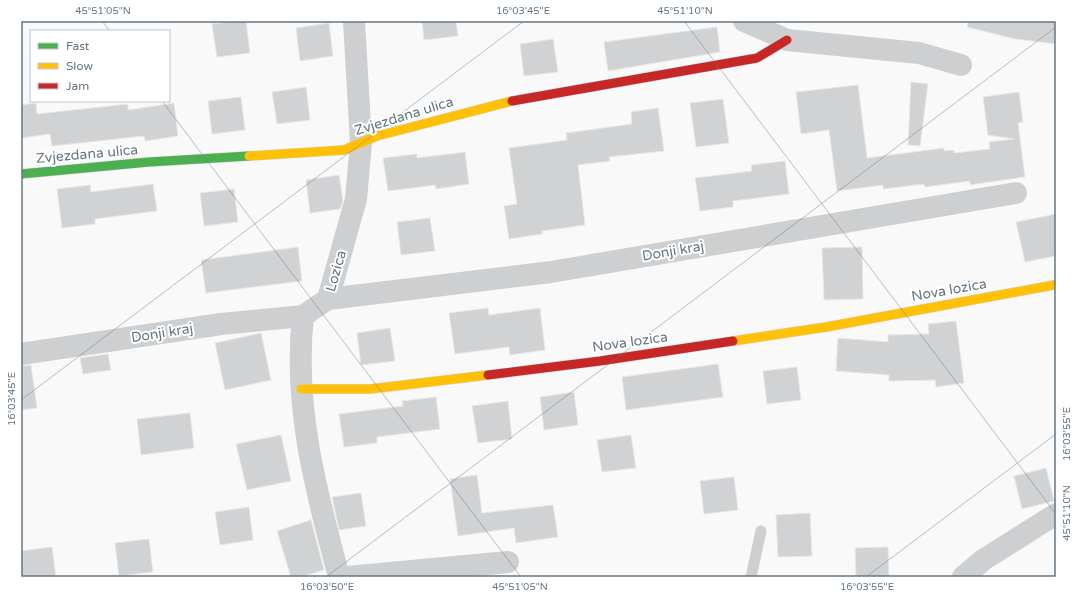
<svg xmlns="http://www.w3.org/2000/svg" width="1077" height="598" viewBox="0 0 1077 598" font-family="'Varela Round',sans-serif">
  <style>
    .building { fill: #d0d2d3; stroke: #e8e8e8 }
    .lines { fill: none; stroke-linecap: round; stroke-linejoin: round }
    .fast-casing { stroke: #d5d6d7; stroke-width: 10 }
    .slow-casing { stroke: #d5d6d7; stroke-width: 10 }
    .jam-casing { stroke: #d5d6d7; stroke-width: 10 }
    .lane { stroke: #cecfd0; stroke-width: 11 }
    .street { stroke: #cecfd0; stroke-width: 22 }
    .fast { stroke: #4caf50; stroke-width: 9 }
    .slow { stroke: #ffc107; stroke-width: 9 }
    .jam { stroke: #c62828; stroke-width: 9 }
    .ticks { fill: none; stroke: #657683; stroke-width: 1; stroke-opacity: 0.45 }
    .labels { text-anchor: middle; dominant-baseline: central; stroke-width: 4; stroke-linejoin: round; paint-order: stroke }
    .street-label { font-size: 14px; fill: #657683; stroke: #fff }
    .neatline { fill: none; stroke: #657683; stroke-width: 1.5 }
    .ticks-label { font-size: 10px; text-anchor: middle; fill: #657683 }
  </style>
  <rect width="100%" height="100%" fill="#f9f9f9"/>
  <!-- building -->
  <g class="building">
    <path d="M239,21h7l4,32 -33,4 -5,-33z"/>
    <path d="M422,21h34l2,15 -34,4z"/>
    <path d="M968,21h88v23l-41,-5 -48,-12z"/>
    <path d="M329,23l4,33 -33,5 -4,-33z"/>
    <path d="M717,27l3,25 -112,19 -4,-29z"/>
    <path d="M553,39l5,33 -34,4 -4,-32z"/>
    <path d="M911,82l17,2 -8,62 -12,-1z"/>
    <path d="M858,85l9,73 77,-10v3l10,-1v3l36,-4 -1,-7 25,-3 -26,-4 -5,-38 36,-5 4,30 -5,1 7,54 -55,8v-4l-45,6 -1,-3 -41,5v-4l-46,6 -8,-61 -28,4 -5,-42z"/>
    <path d="M306,87l4,33 -33,4 -5,-32z"/>
    <path d="M241,97l4,33 -33,4 -4,-33z"/>
    <path d="M723,99l6,44 -33,4 -6,-44z"/>
    <path d="M36,103l1,11 91,-10v6l46,-7 4,33 -33,5 -1,-5 -92,10 -2,-12 -29,4v-33z"/>
    <path d="M658,108l6,43 -55,6 1,4 -32,4 7,60 -43,6v3l-33,5 -5,-33 13,-2 -8,-56 58,-8 -1,-7 66,-9 -1,-12z"/>
    <path d="M465,152l4,32 -33,5 -1,-4 -47,6 -5,-33 34,-4v4z"/>
    <path d="M785,161l4,33 -56,7v6l-33,4 -5,-33 57,-7 -1,-6z"/>
    <path d="M339,175l4,26 -3,8 -30,4 -4,-33z"/>
    <path d="M153,184l4,27 -62,8v5l-33,4 -5,-39 33,-4 1,7z"/>
    <path d="M234,189l4,33 -34,4 -4,-33z"/>
    <path d="M1056,214v42l-31,6 -9,-40z"/>
    <path d="M430,218l5,33 -34,4 -4,-33z"/>
    <path d="M298,247l4,34 -96,12 -5,-33z"/>
    <path d="M862,247l1,52 -39,1 -2,-52z"/>
    <path d="M488,308l1,7 51,-7 5,42 -35,5 -1,-8 -54,7 -6,-41z"/>
    <path d="M956,321l8,62 -28,4 -1,-7 -46,1v-6l-53,-4 2,-33 50,4v-7l41,-1 -1,-10z"/>
    <path d="M390,328l5,33 -34,4 -4,-32z"/>
    <path d="M261,333l10,47 -46,10 -10,-47z"/>
    <path d="M108,354l3,16 -28,4 -3,-16z"/>
    <path d="M718,364l5,33 -97,13 -4,-33z"/>
    <path d="M31,365l6,43 -16,2v-44z"/>
    <path d="M797,367l4,33 -34,4 -4,-33z"/>
    <path d="M574,392l4,33 -34,5 -4,-33z"/>
    <path d="M436,397l4,32 -63,8v6l-33,4 -5,-33 64,-8 -1,-5z"/>
    <path d="M508,401l4,38 -34,4 -6,-37z"/>
    <path d="M190,413l4,35 -53,7 -4,-36z"/>
    <path d="M281,435l10,46 -44,9 -11,-46z"/>
    <path d="M631,435l5,33 -34,4 -5,-32z"/>
    <path d="M1046,468l8,33 -32,8 -8,-33z"/>
    <path d="M477,475l5,38 71,-8 5,32 -42,6 -2,-15 -56,8 -8,-57z"/>
    <path d="M734,477l4,33 -34,4 -4,-33z"/>
    <path d="M361,493l5,33 -27,4 -7,-33z"/>
    <path d="M249,507l4,33 -33,5 -5,-33z"/>
    <path d="M810,513l2,43 -34,1 -2,-42z"/>
    <path d="M311,520l13,50 -23,7h-10l-14,-46z"/>
    <path d="M149,539l4,33 -34,4 -4,-33z"/>
    <path d="M52,547l4,30h-35v-26z"/>
    <path d="M888,547l1,30h-33l-1,-29z"/>
  </g>
  <g class="lines">
    <!-- fast casing -->
    <g class="fast-casing">
      <path id="fast" d="M21,174l128,-12 100,-6"/>
    </g>
    <!-- slow casing -->
    <g class="slow-casing">
      <g id="slow">
        <path d="M249,156l95,-6 33,-14 135,-35"/>
        <path d="M733,341l93,-14 228,-42"/>
        <path d="M301,389h69l118,-14"/>
      </g>
    </g>
    <!-- jam casing -->
    <g class="jam-casing">
      <g id="jam">
        <path d="M512,101l245,-43 30,-18"/>
        <path d="M488,375l112,-14 133,-20"/>
      </g>
    </g>
    <!-- lane -->
    <path class="lane" d="M751,577l10,-46"/>
    <!-- street -->
    <g class="street">
      <path d="M744,21l43,19 132,13 42,12"/>
      <path d="M328,299l223,-27 465,-79"/>
      <path d="M21,354l200,-30 82,-8"/>
      <path d="M339,577c-23,-86 -46,-171 -36,-261l25,-17 28,-100 5,-56 -7,-122"/>
      <path d="M347,577l161,-15"/>
      <path d="M963,577l20,-17 73,-46"/>
    </g>
    <!-- fast -->
    <use href="#fast" class="fast"/>
    <!-- slow -->
    <use href="#slow" class="slow"/>
    <!-- jam -->
    <use href="#jam" class="jam"/>
  </g>
  <!-- ticks -->
  <path class="ticks" d="M102,21l8,10M684,21l372,493M162,101l359,476M21,400l503,-379M326,577l730,-550M866,577l190,-143"/>
  <g class="labels">
    <!-- street labels -->
    <g class="street-label">
      <text transform="translate(404 116) rotate(-17)">Zvjezdana ulica</text>
      <text transform="translate(87 154) rotate(-5)">Zvjezdana ulica</text>
      <text transform="translate(673 251) rotate(-10)">Donji kraj</text>
      <text transform="translate(336 271) rotate(-74)">Lozica</text>
      <text transform="translate(949 290) rotate(-10)">Nova lozica</text>
      <text transform="translate(162 333) rotate(-9)">Donji kraj</text>
      <text transform="translate(630 342) rotate(-8)">Nova lozica</text>
    </g>
  </g>
  <!-- border -->
  <rect width="1077" height="598" fill="none" stroke="#ffffff" stroke-width="44"/>
  <!-- legend -->
  <rect x="30" y="30" width="140" height="72" fill="#ffffff" stroke="#c1c8cd"/>
  <rect x="38" y="43" width="20" height="6" fill="#4caf50" stroke="#c1c8cd"/>
  <text x="66" y="50" font-size="12" fill="#657683">Fast</text>
  <rect x="38" y="63" width="20" height="6" fill="#ffc107" stroke="#c1c8cd"/>
  <text x="66" y="70" font-size="12" fill="#657683">Slow</text>
  <rect x="38" y="83" width="20" height="6" fill="#c62828" stroke="#c1c8cd"/>
  <text x="66" y="90" font-size="12" fill="#657683">Jam</text>
  <rect x="22" y="22" width="1033" height="554" class="neatline"/>
  <g class="ticks-label">
    <text x="103" y="14">45°51'05"N</text>
    <text x="523" y="14">16°03'45"E</text>
    <text x="685" y="14">45°51'10"N</text>
    <text transform="translate(11 399) rotate(-90)" y="4">16°03'45"E</text>
    <text transform="translate(1066 434) rotate(-90)" y="4">16°03'55"E</text>
    <text transform="translate(1066 513) rotate(-90)" y="4">45°51'10"N</text>
    <text x="327" y="590">16°03'50"E</text>
    <text x="520" y="590">45°51'05"N</text>
    <text x="867" y="590">16°03'55"E</text>
  </g>
</svg>
